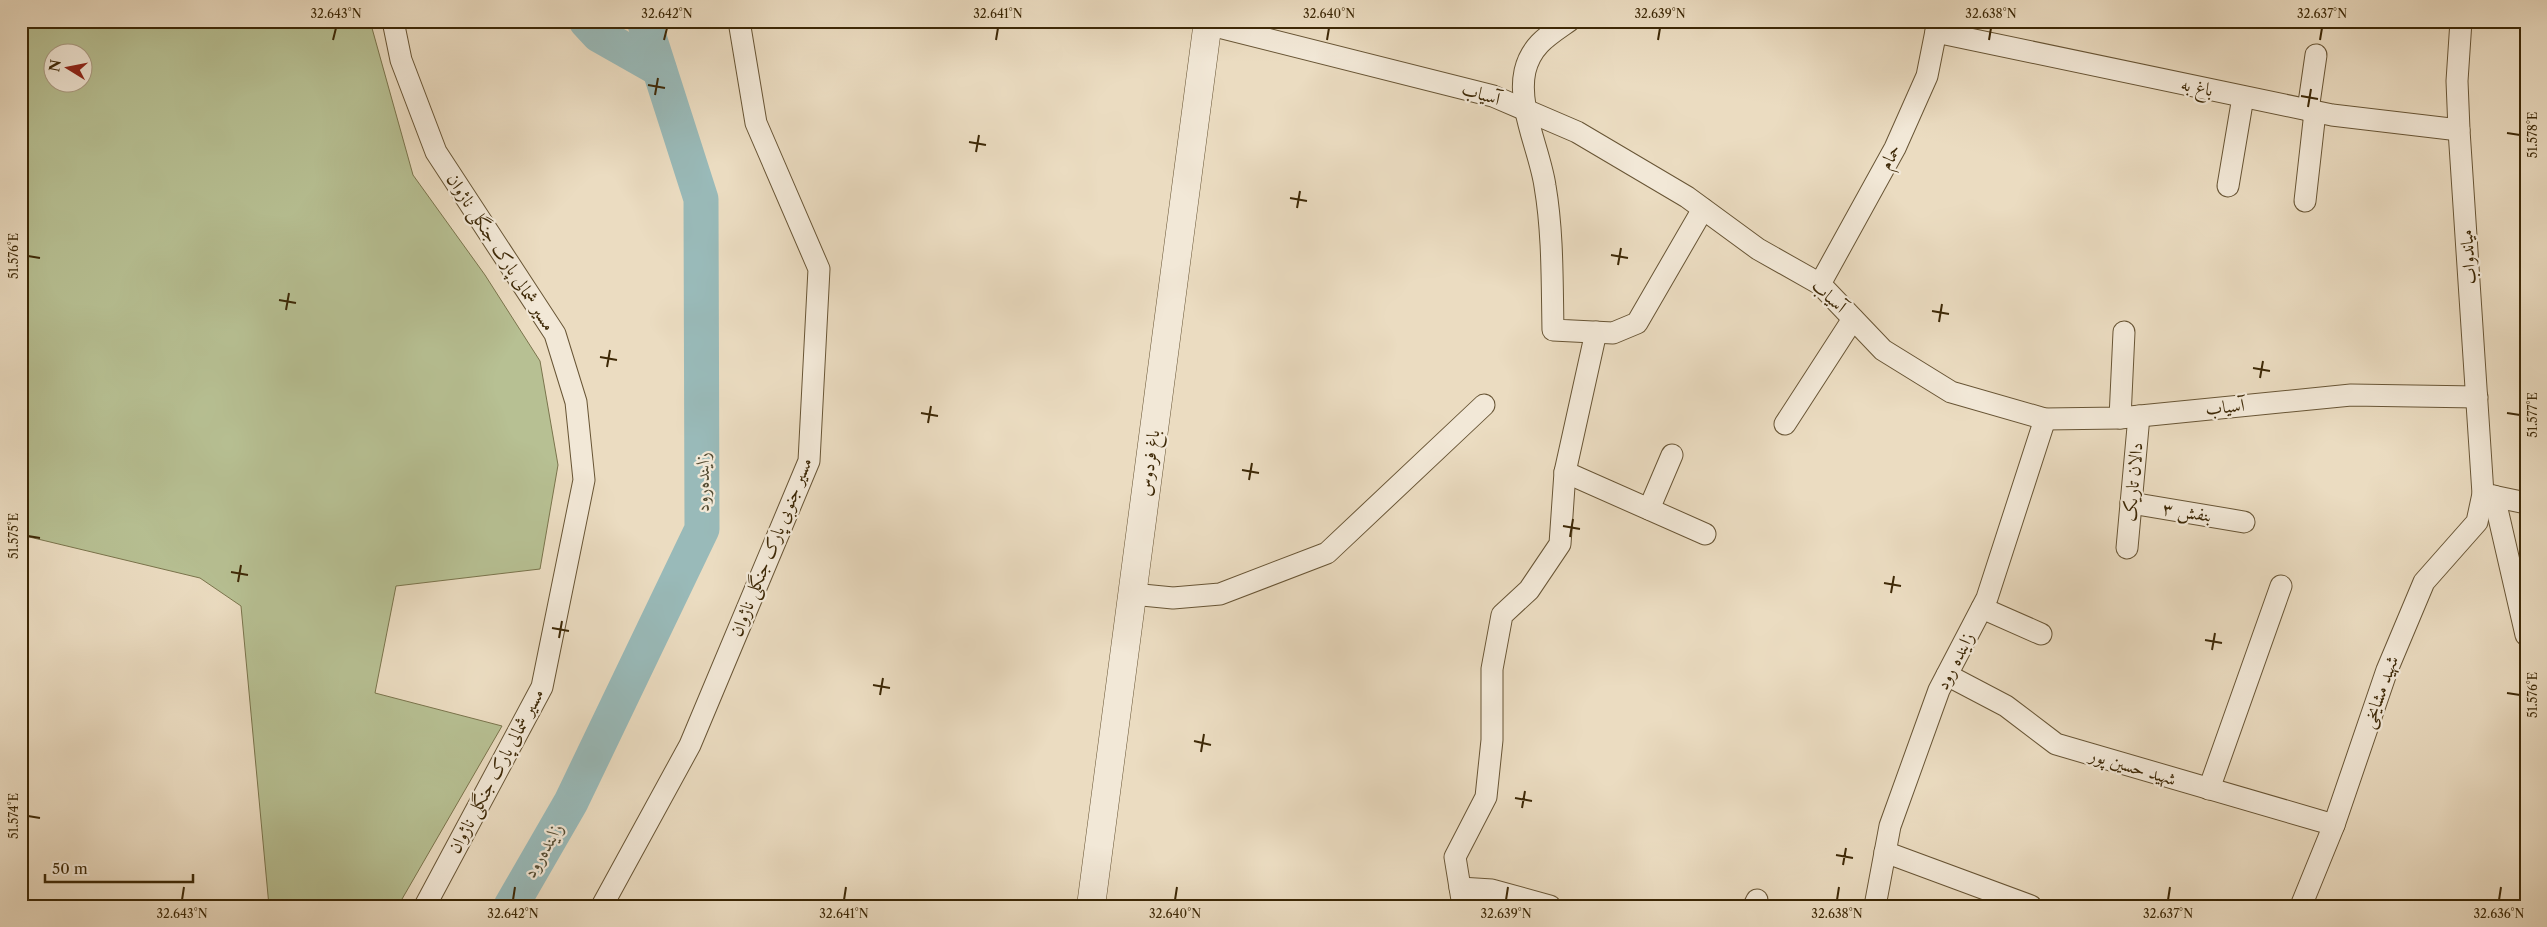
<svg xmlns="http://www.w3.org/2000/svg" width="2547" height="927" viewBox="0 0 2547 927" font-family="'Libre Caslon Text',Amiri,serif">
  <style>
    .green { fill: #b7c093; stroke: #7a744c; fill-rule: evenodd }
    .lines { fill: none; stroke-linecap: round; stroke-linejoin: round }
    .river { stroke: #99bab9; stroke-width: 35 }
    .minor-casing { stroke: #685535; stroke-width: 23 }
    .tertiary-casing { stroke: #685535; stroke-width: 29 }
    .minor { stroke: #f2e8d7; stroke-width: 21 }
    .tertiary { stroke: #f2e8d7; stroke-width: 28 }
    .ticks { fill: none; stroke: #3d2806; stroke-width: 2 }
    .labels { text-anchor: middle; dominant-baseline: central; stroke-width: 4.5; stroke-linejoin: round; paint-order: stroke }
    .street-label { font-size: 18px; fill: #3d2806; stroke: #f2e8d7 }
    .water-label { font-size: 19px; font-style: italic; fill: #544c33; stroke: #f2e8d7 }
    .neatline { fill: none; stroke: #3d2806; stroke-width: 2 }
    .ticks-label { font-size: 12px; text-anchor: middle; fill: #3d2806 }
  </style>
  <rect width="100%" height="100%" fill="#ebdcc1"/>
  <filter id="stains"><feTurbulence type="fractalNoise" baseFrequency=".004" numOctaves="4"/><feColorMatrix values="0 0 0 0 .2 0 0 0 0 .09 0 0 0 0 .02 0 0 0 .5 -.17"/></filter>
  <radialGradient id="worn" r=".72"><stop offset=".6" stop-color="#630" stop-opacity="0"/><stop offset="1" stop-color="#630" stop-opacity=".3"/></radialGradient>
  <!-- green -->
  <path class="green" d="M21,21h349l43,154 72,100 55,86 18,104 -18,104 -144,17 -21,107 127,33 -104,180h-129l-28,-300 -41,-28 -179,-43zM52,52h30v30h-30z"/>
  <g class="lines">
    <!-- river -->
    <g class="river">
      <path d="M586,21l13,14 60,34"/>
      <path d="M511,906l60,-104 131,-273 -1,-330 -57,-178"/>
    </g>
    <!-- minor casing -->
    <g class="minor-casing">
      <g id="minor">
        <path d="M393,21l8,39 35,92 119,182 21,68 8,78 -42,207 -117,219"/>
        <path d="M1569,21c-20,14 -38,24 -44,50 -8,36 15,80 20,115 8,47 7,96 8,144l60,3 24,-10 66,-114"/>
        <path d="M1207,24l286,72 84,36 110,65 71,52 62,35 63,66 68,42 94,27 75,-1 231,-23 126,2"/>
        <path d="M1936,32l396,83 127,15"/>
        <path d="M2308,110l8,-55"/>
        <path d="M2228,186l15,-89"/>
        <path d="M2305,201l10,-89"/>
        <path d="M1820,284l75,-136 32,-72 11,-55"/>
        <path d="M2120,418l4,-86"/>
        <path d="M1785,424l68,-105"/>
        <path d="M1565,472l140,62"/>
        <path d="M2483,494l43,9"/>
        <path d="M2494,496l32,139"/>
        <path d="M2131,503l113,19"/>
        <path d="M1649,509l23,-54"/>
        <path d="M2127,548l12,-132"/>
        <path d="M1132,594l41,4 47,-4 107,-41 157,-148"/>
        <path d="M1982,608l59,26"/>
        <path d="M1947,675l59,31 50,38 278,81"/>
        <path d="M2209,789l72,-203"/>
        <path d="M1885,852l146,54"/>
        <path d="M1460,888l32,2 58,16"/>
        <path d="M602,906l88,-161 119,-284 10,-192 -63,-146 -17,-102"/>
        <path d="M1463,906l-8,-49 31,-60 6,-57v-71l10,-54 27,-25 31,-46 5,-72 31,-140"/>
        <path d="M1754,906l3,-6"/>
        <path d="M1875,906l15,-80 49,-136 48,-92 58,-179"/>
        <path d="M2301,906l33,-81 53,-155 37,-88 53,-60 6,-28 -24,-364 -2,-49 4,-60"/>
      </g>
    </g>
    <!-- tertiary casing -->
    <g class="tertiary-casing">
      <path id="tertiary" d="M1091,906l117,-885"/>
    </g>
    <!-- minor -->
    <use href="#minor" class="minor"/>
    <!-- tertiary -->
    <use href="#tertiary" class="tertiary"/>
  </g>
  <!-- ticks -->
  <path class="ticks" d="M333,40l3,-12M664,40l3,-12M996,40l2,-12M1327,40l2,-12M1658,40l2,-12M1989,40l2,-12M2320,40l2,-12M648,85l17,3M655,95l3,-17M2301,96l17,3M2308,107l3,-18M2507,133l13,2M969,142l17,3M976,152l3,-17M1290,198l17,3M1297,208l3,-17M1611,255l17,3M28,256l12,2M1618,265l3,-17M279,300l17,3M286,310l3,-17M1932,311l17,3M1939,322l3,-18M600,357l17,3M607,367l3,-17M2253,368l17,3M2260,378l3,-17M921,413l17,3M2507,413l13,2M928,423l3,-17M1242,470l17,3M1249,480l3,-17M1563,526l17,3M28,536l12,2M1570,537l3,-18M231,572l17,3M238,582l3,-17M1884,583l17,3M1891,593l3,-17M552,628l17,3M559,638l3,-17M2205,640l17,3M2212,650l3,-17M873,685l17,3M2507,693l13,2M880,695l3,-17M1194,741l17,4M1201,752l3,-18M1515,798l17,3M1522,808l3,-17M28,816l12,2M1836,855l17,3M1843,865l3,-17M182,900l2,-13M513,900l2,-13M844,900l2,-13M1175,900l2,-13M1506,900l2,-13M1837,900l2,-13M2168,900l2,-13M2499,900l2,-13"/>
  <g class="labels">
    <!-- street labels -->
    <g class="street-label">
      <text transform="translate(2197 87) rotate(12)">باغ به</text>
      <text transform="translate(1481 94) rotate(17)">آسیاب</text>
      <text transform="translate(1890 157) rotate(-62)">حمام</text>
      <text transform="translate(501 252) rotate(57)">مسیر شمالی پارک جنگلی ناژوان</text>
      <text transform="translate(2468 257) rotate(-94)">میاندواب</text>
      <text transform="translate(1829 296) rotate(42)">آسیاب</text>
      <text transform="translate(2225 407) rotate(-6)">آسیاب</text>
      <text transform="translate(1149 463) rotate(-82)">باغ فردوس</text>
      <text transform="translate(2133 482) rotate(-85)">دالان تاریک</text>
      <text transform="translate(2187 512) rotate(9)">بنفش ۳</text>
      <text transform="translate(771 547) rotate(-68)">مسیر جنوبی پارک جنگلی ناژوان</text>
      <text transform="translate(1955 661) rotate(-63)">زاینده رود</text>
      <text transform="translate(2380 692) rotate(-70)">شهید مشایخی</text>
      <text transform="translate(2133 767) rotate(17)">شهید حسین پور</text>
      <text transform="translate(496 771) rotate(-62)">مسیر شمالی پارک جنگلی ناژوان</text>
    </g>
    <!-- water labels -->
    <g class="water-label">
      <text transform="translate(702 482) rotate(-90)">زاینده‌رود</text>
      <text transform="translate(543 850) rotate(-60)">زاینده‌رود</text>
    </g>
  </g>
  <!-- margin -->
  <rect width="2547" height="927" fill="none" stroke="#ebdcc1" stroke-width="55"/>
  <!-- north arrow -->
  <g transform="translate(68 68) rotate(280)"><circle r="24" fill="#f2e8d7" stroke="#aa9b83"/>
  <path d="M0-4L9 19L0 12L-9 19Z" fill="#8f2418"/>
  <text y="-8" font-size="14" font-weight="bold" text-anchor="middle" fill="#3d2806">N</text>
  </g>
  <!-- scale -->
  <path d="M45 874v8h148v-8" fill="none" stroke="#3d2806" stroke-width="2.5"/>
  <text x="52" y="874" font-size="15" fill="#3d2806" stroke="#f2e8d7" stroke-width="4" paint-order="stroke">50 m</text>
  <rect x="28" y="28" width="2492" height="872" class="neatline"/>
  <g class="ticks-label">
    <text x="336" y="18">32.643°N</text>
    <text x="667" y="18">32.642°N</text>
    <text x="998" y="18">32.641°N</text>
    <text x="1329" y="18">32.640°N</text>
    <text x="1660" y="18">32.639°N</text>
    <text x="1991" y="18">32.638°N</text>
    <text x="2322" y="18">32.637°N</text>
    <text transform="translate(2533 135) rotate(-90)" y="4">51.578°E</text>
    <text transform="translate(14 256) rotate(-90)" y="4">51.576°E</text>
    <text transform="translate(2533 415) rotate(-90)" y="4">51.577°E</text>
    <text transform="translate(14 536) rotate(-90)" y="4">51.575°E</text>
    <text transform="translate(2533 695) rotate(-90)" y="4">51.576°E</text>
    <text transform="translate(14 816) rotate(-90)" y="4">51.574°E</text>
    <text x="182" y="918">32.643°N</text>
    <text x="513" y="918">32.642°N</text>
    <text x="844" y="918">32.641°N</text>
    <text x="1175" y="918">32.640°N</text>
    <text x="1506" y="918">32.639°N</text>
    <text x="1837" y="918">32.638°N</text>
    <text x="2168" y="918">32.637°N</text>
    <text x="2499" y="918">32.636°N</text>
  </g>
  <rect width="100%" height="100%" filter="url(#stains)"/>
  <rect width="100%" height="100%" fill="url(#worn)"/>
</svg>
